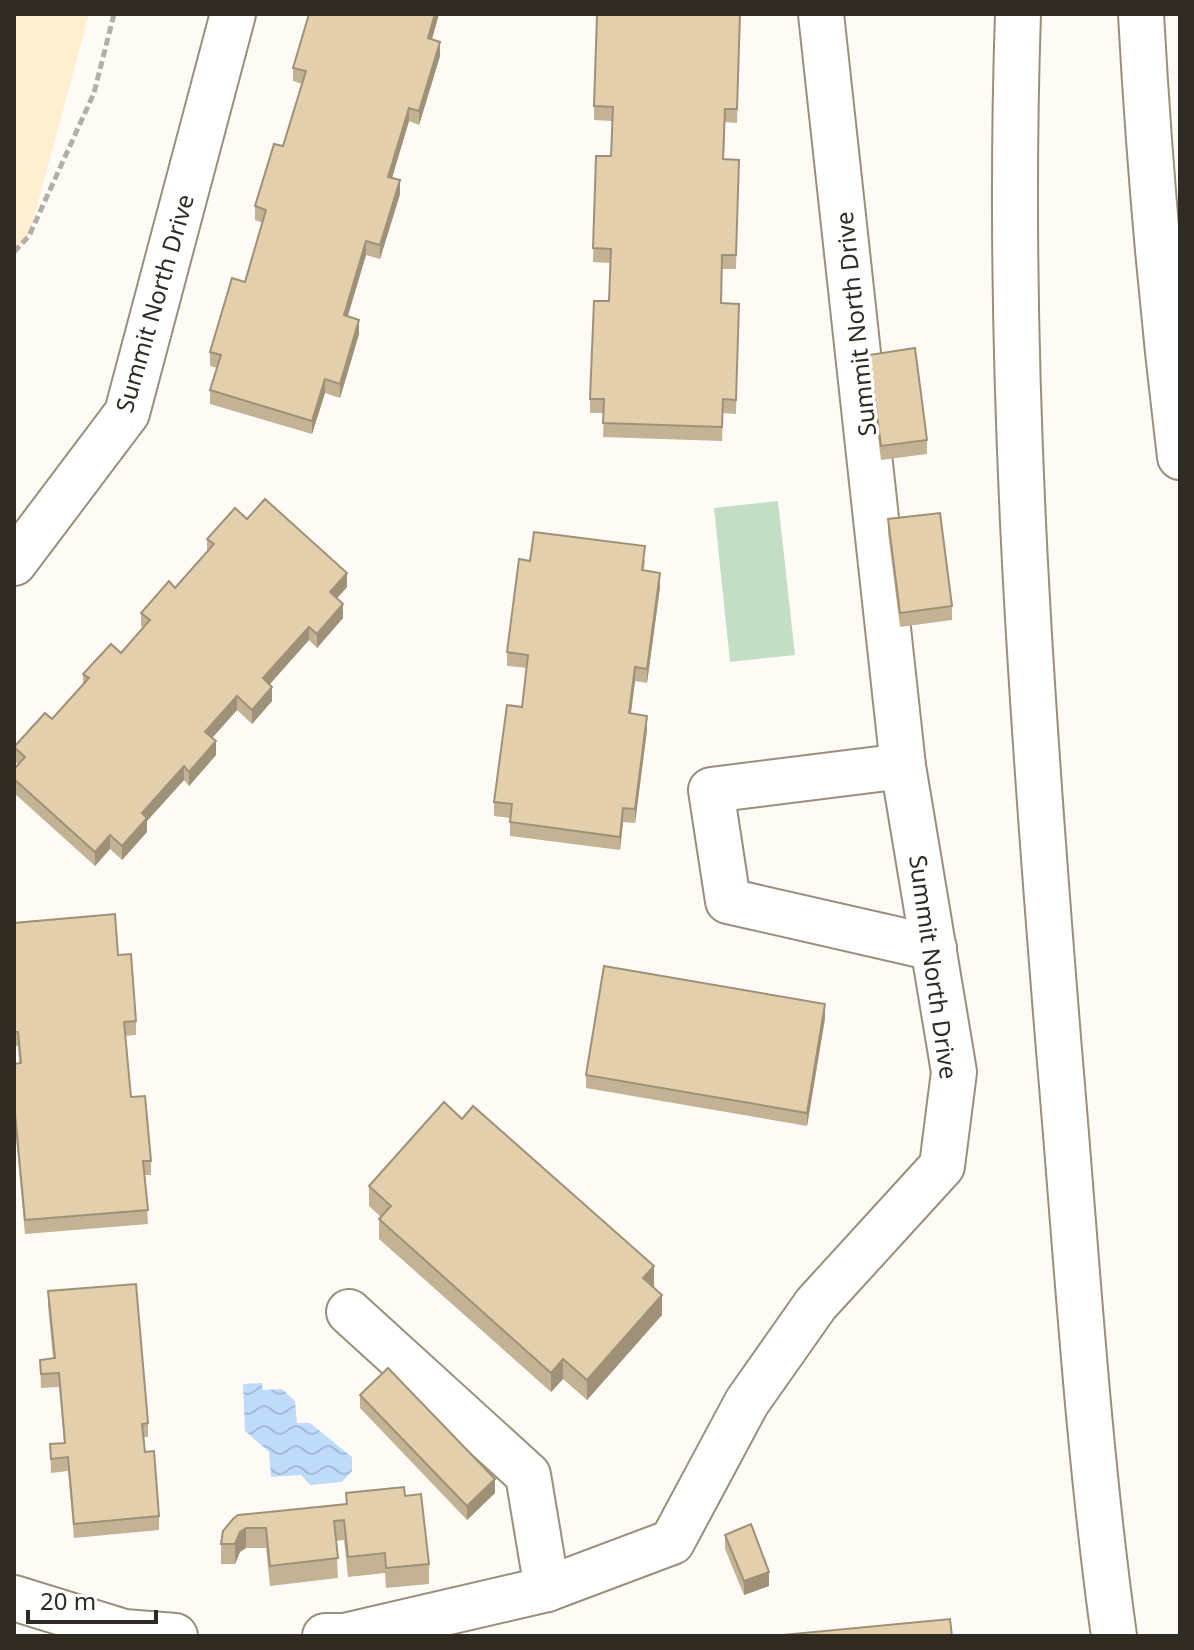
<svg xmlns="http://www.w3.org/2000/svg" width="1194" height="1650" viewBox="0 0 1194 1650" font-family="'Noto Sans',sans-serif">
  <style>
    .built { fill: #ffeed0 }
    .park { fill: #c4dec6 }
    .water { fill: url(#water-waves) }
    .lines { fill: none; stroke-linecap: round; stroke-linejoin: round }
    .minor-casing { stroke: #9a8f7a; stroke-width: 48 }
    .highway-casing { stroke: #9a8f7a; stroke-width: 48 }
    .path { stroke: #b2aea8; stroke-width: 5; stroke-dasharray: 8 4; stroke-linecap: butt }
    .minor { stroke: #fff; stroke-width: 44 }
    .highway { stroke: #fff; stroke-width: 44 }
    .wall { fill: #c3b293 }
    .shaded-wall { fill: #9f9178 }
    .building { fill: #e3cfab; stroke: #9f9178; stroke-width: 2 }
    .labels { text-anchor: middle; dominant-baseline: central; stroke-width: 7; stroke-linejoin: round; paint-order: stroke }
    .street-label { font-size: 24px; fill: #2f2b22; stroke: #fff }
  </style>
  <defs>
    <pattern id="water-waves" width="16" height="10" patternUnits="userSpaceOnUse" patternTransform="scale(2)"><rect width="16" height="10" fill="#bedcfa"/><path d="M0 5q4-4 8 0t8 0" fill="none" stroke="#a4bdd6"/></pattern>
  </defs>
  <rect width="100%" height="100%" fill="#fefbf7"/>
  <!-- built -->
  <path class="built" d="M14,14h75l-60,222 -15,14z"/>
  <!-- park -->
  <path class="park" d="M778,501l17,154 -65,7 -16,-154z"/>
  <!-- water -->
  <path class="water" d="M262,1383l1,7 19,-1 13,12 2,22h13l42,34v14l-10,11 -32,3 -9,-10 -30,2 -2,-25 -24,-21 -2,-47z"/>
  <g class="lines">
    <!-- minor casing -->
    <g class="minor-casing">
      <g id="minor">
        <path d="M14,563l113,-150 106,-399"/>
        <path d="M903,766l-192,24 17,111 206,47"/>
        <path d="M349,1312l179,163 19,114"/>
        <path d="M14,1598l110,34 51,4"/>
        <path d="M325,1636h20l202,-47 125,-47 75,-140 69,-98 126,-138 12,-94 -51,-306 -82,-752"/>
      </g>
    </g>
    <!-- highway casing -->
    <g class="highway-casing">
      <g id="highway">
        <path d="M1018,14c-12,346 13,692 41,1036 17,195 28,392 55,586"/>
        <path d="M1141,14c8,148 21,296 39,443"/>
      </g>
    </g>
    <!-- path -->
    <path class="path" d="M14,252l15,-16 65,-143 20,-79"/>
    <!-- minor -->
    <use href="#minor" class="minor"/>
    <!-- highway -->
    <use href="#highway" class="highway"/>
  </g>
  <!-- wall -->
  <g class="wall">
    <path d="M439,14l-7,26 8,16 -21,69 -10,-4 -17,57 8,16 -20,65 -14,-4 -18,61 11,18 -19,64 -15,-5 -13,41 -102,-30v-14l7,-22 -7,-2v-14l35,-70 18,-59 -8,-3v-14l28,-60 19,-62 -9,-3v-13z"/>
    <path d="M740,14l-3,109 -12,-1 -1,37 15,1 -3,109h-14l-1,34 18,1 -3,110 -13,-1 -1,28 -119,-4 1,-24h-14v-14l19,-98 1,-38 -17,-1 3,-106h15l1,-35 -18,-1v-14z"/>
    <path d="M869,355l58,85v14l-46,6 -12,-92z"/>
    <path d="M247,519l100,68 -10,11 6,20 -26,30 -8,-8 -40,44 3,17 -20,23 -15,-14 -25,28 4,17 -27,31 -5,-6 -37,41v11l-25,28 -12,-11 -15,17 -81,-73v-24l4,-5 -4,-3v-14l38,-28 31,-35v-10l38,-21 22,-25 -2,-2v-13l34,-25 32,-36v-13z"/>
    <path d="M888,519l64,87v14l-52,7 -12,-94z"/>
    <path d="M645,560l-1,10 16,17 -13,96 -12,-2 -4,32 16,17 -12,93 -12,-1 -3,28 -110,-14v-18l-16,-2v-14l28,-95 5,-39 -20,-2v-14l23,-91z"/>
    <path d="M14,923l104,32 18,66v14l-11,1 6,61 20,64v14h-6l3,49 -123,10 -11,-117v-53l5,-1 -1,-17h-4z"/>
    <path d="M825,1018l-18,108 -221,-38v-13z"/>
    <path d="M462,1119l192,167 8,29 -75,85 -24,-21 -12,13 -172,-153v-20l2,-2 -12,-11v-20z"/>
    <path d="M48,1291l100,132v14h-4l1,15 14,64v14l-85,8 -6,-67 -17,2 -1,-29 14,-1 -5,-56 -18,1 -1,-28 13,-2 -5,-53z"/>
    <path d="M360,1395l135,98 -28,27 -107,-112z"/>
    <path d="M346,1493l59,3 24,68v20l-43,4 -1,-15 -37,4 -4,-37 -8,1 2,37 -68,8 -4,-38h-20l-6,4 -5,12h-14v-20l2,-13 123,-27z"/>
    <path d="M725,1535l44,51 -25,9 -19,-46z"/>
  </g>
  <!-- shaded-wall -->
  <g class="shaded-wall">
    <path d="M435,14h4l-11,38v-14z"/>
    <path d="M440,42v14l-21,69v-14z"/>
    <path d="M409,108v13l-21,70v-14z"/>
    <path d="M400,180v14l-20,65v-14z"/>
    <path d="M366,241v14l-22,73v-13z"/>
    <path d="M359,320v14l-19,64v-14z"/>
    <path d="M325,379v14l-13,41v-13z"/>
    <path d="M347,573v14l-17,19v-14z"/>
    <path d="M660,573v14l-13,96v-14z"/>
    <path d="M343,604v14l-26,30v-14z"/>
    <path d="M309,627v13l-46,52v-14z"/>
    <path d="M635,667v14l-6,46v-14z"/>
    <path d="M272,687v14l-20,23v-14z"/>
    <path d="M237,696v14l-32,36v-14z"/>
    <path d="M647,716v14l-12,93v-14z"/>
    <path d="M216,741v14l-27,31v-14z"/>
    <path d="M184,766v14l-37,41v11l-25,28v-14l20,-33z"/>
    <path d="M623,808v14l-3,28v-13z"/>
    <path d="M110,835v14l-15,17v-14z"/>
    <path d="M825,1004v14l-18,108v-13z"/>
    <path d="M654,1266v20l-11,12v-20z"/>
    <path d="M662,1295v20l-75,85v-20z"/>
    <path d="M563,1359v20l-12,13v-19z"/>
    <path d="M495,1479v14l-28,27v-14z"/>
    <path d="M246,1528v20l-6,4 -5,12v-20l5,-12z"/>
    <path d="M769,1572v14l-25,9v-14z"/>
  </g>
  <!-- building -->
  <g class="building">
    <path d="M309,14h126l-7,24 12,4 -21,69 -10,-3 -21,69 12,3 -20,65 -14,-4 -22,74 15,5 -19,64 -15,-5 -13,42 -102,-31 11,-35 -11,-3 22,-74 13,4 21,-72 -11,-4 19,-62 9,2 23,-75 -13,-3z"/>
    <path d="M597,14h143l-3,95h-12l-2,50 16,1 -3,95h-14l-1,48 18,1 -3,96 -13,-1 -1,28 -119,-4 1,-24h-14l4,-98h15l2,-52 -18,-1 3,-92h15l2,-49 -19,-1z"/>
    <path d="M915,348l12,92 -46,6 -12,-91z"/>
    <path d="M265,499l82,74 -17,19 13,12 -26,30 -8,-7 -46,51 9,9 -20,23 -15,-14 -32,36 11,9 -27,31 -5,-6 -42,47 5,5 -25,28 -12,-11 -15,17 -81,-73v-10l11,-12 -11,-10 31,-34 7,6 37,-41 -6,-4 28,-30 10,9 29,-33 -9,-7 28,-32 6,7 39,-44 -7,-5 28,-31 12,11z"/>
    <path d="M940,513l12,93 -52,7 -12,-94z"/>
    <path d="M534,532l111,14 -3,24 18,3 -13,96 -12,-2 -6,46 18,3 -12,93 -12,-1 -3,29 -110,-15 2,-18 -18,-2 13,-97 15,2 6,-52 -21,-3 12,-93 11,2z"/>
    <path d="M115,914l3,41 13,-1 5,67 -12,1 7,75 14,-1 6,65h-8l5,49 -123,10 -11,-117v-39l7,-1 -3,-31h-4v-109z"/>
    <path d="M604,966l221,38 -18,109 -221,-38z"/>
    <path d="M444,1102l18,17 11,-13 181,160 -11,12 19,17 -75,85 -24,-21 -12,14 -172,-154 12,-13 -22,-20z"/>
    <path d="M136,1284l12,139 -6,1 3,28 9,-1 5,65 -85,8 -6,-67 -17,2 -1,-15 15,-1 -6,-70 -18,1 -1,-14 15,-2 -7,-67z"/>
    <path d="M388,1368l107,111 -28,27 -107,-111z"/>
    <path d="M404,1487l1,9 16,-2 8,70 -43,4 -1,-15 -37,4 -4,-37 -10,1 4,37 -68,8 -4,-38h-20l-6,4 -5,12h-14l2,-13 10,-12 5,-4 109,-11 -1,-11z"/>
    <path d="M751,1524l18,48 -25,9 -19,-46z"/>
    <path d="M950,1619l2,17h-180z"/>
  </g>
  <g class="labels">
    <!-- street labels -->
    <g class="street-label">
      <text transform="translate(154 303) rotate(-74)">Summit North Drive</text>
      <text transform="translate(855 324) rotate(-96)">Summit North Drive</text>
      <text transform="translate(934 967) rotate(82)">Summit North Drive</text>
    </g>
  </g>
  <!-- border -->
  <rect width="1194" height="1650" fill="none" stroke="#2f2b22" stroke-width="32"/>
  <!-- scale -->
  <path d="M28 1610v12h128v-12" fill="none" stroke="#2f2b22" stroke-width="4"/>
  <text x="40" y="1610" font-size="24" fill="#2f2b22" stroke="#ffffff" stroke-width="6" paint-order="stroke">20 m</text>
</svg>
